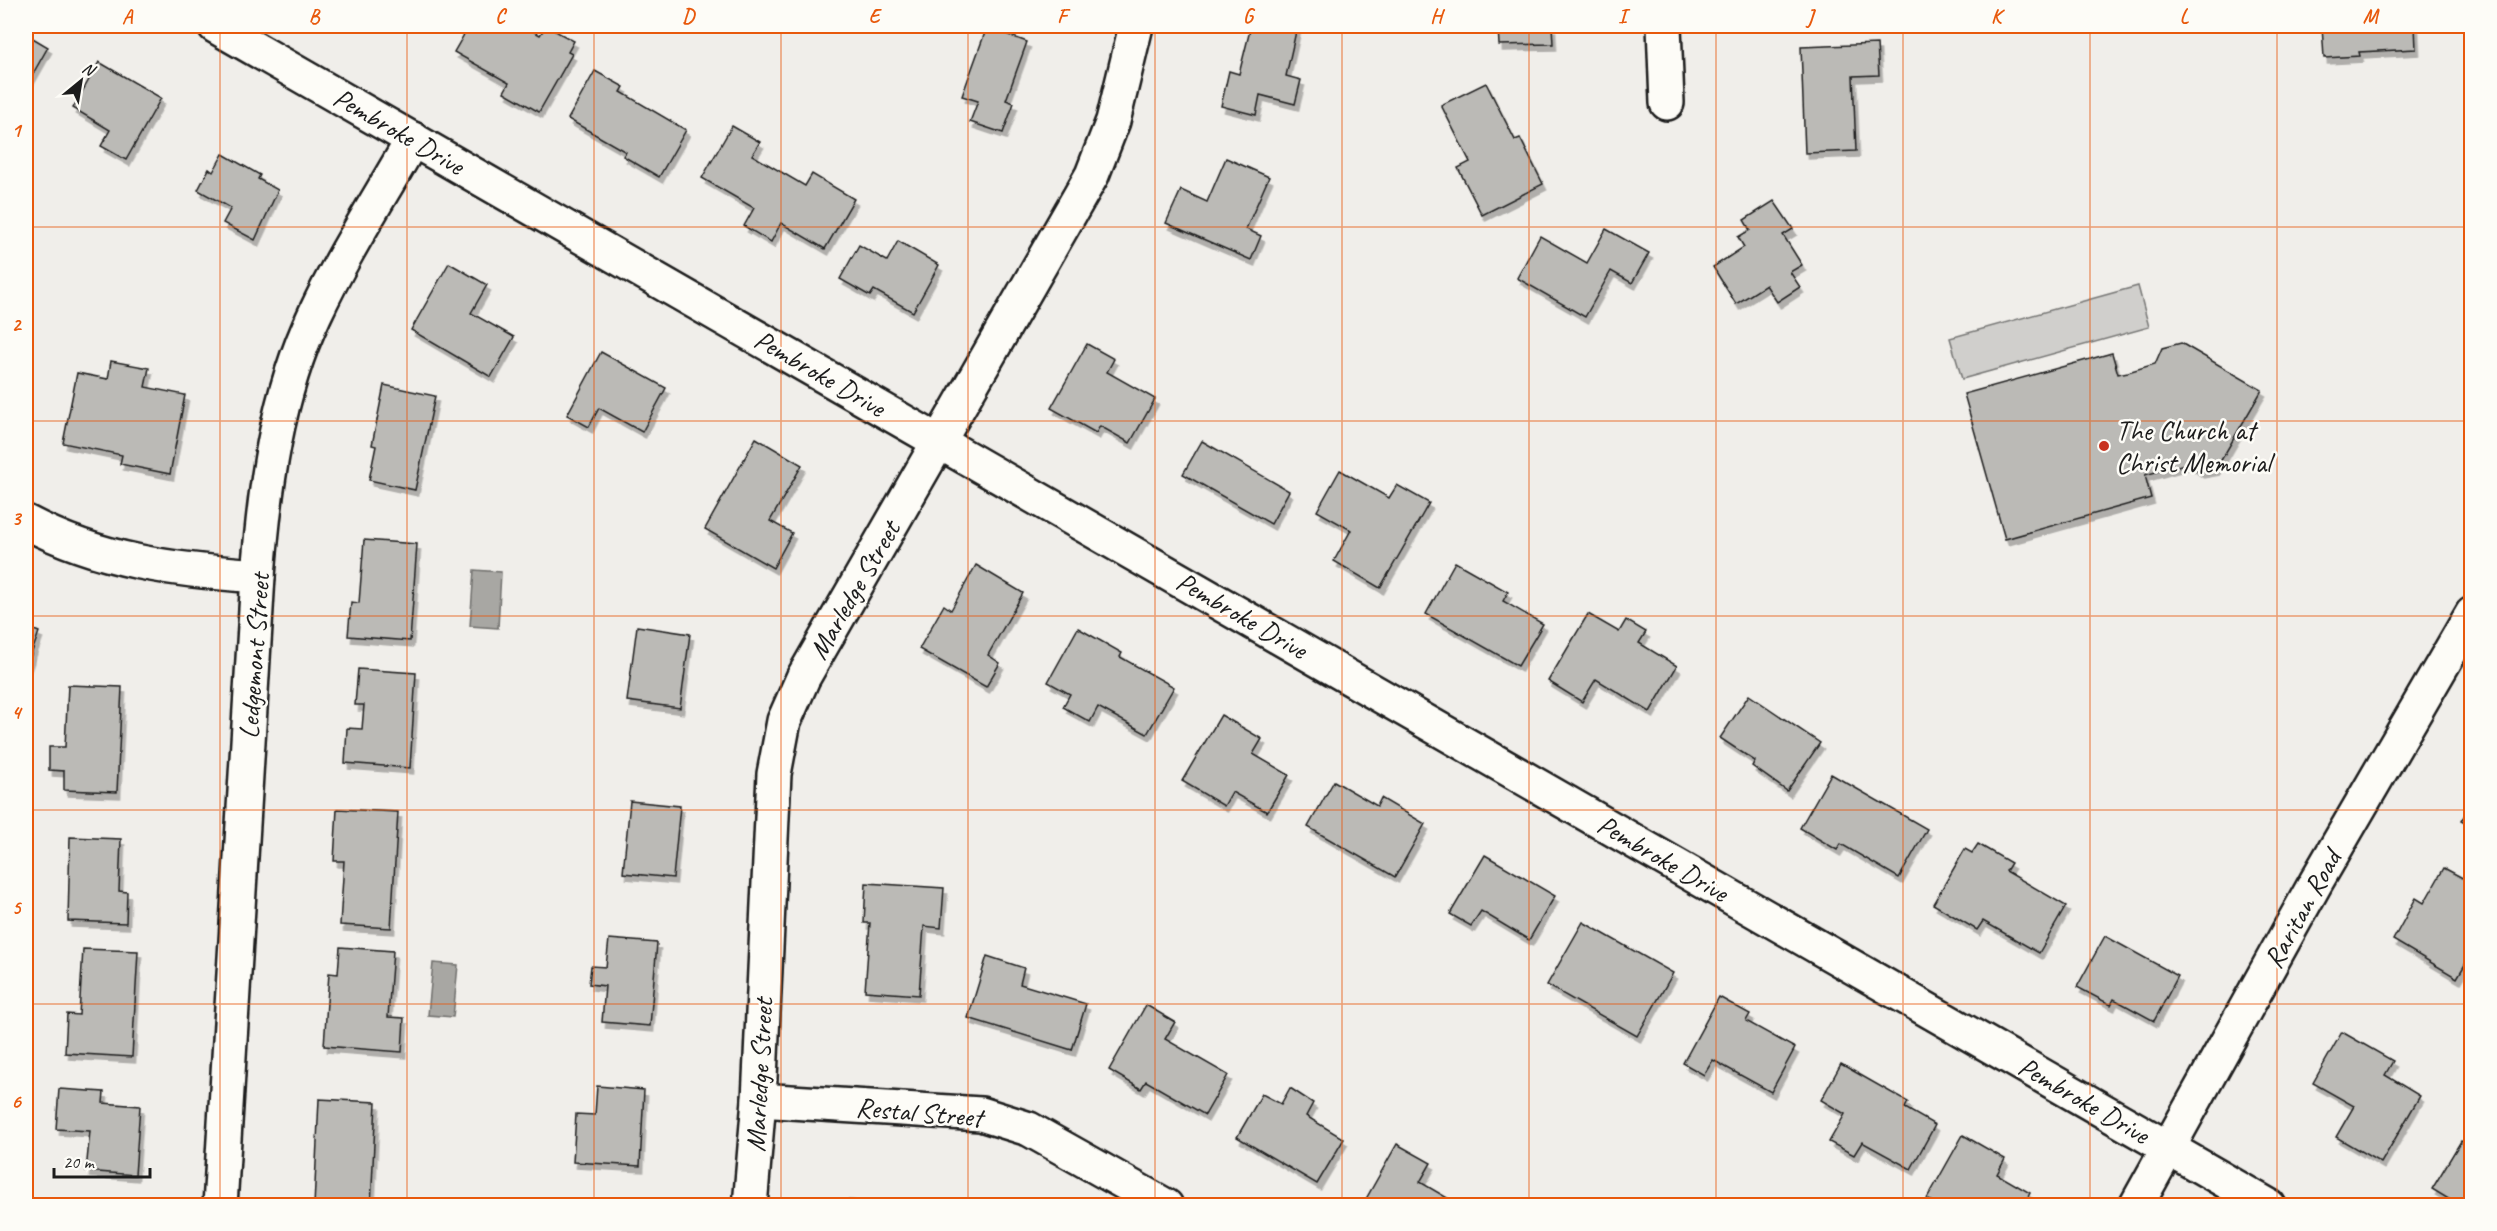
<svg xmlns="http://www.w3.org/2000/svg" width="2497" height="1231" viewBox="0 0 2497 1231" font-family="Caveat,sans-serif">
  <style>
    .green { fill: #d0cfcc; stroke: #767674; stroke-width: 1.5 }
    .water { fill: #a8a7a3; stroke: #706f6d; stroke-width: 1.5 }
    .building { fill: #bbbab6; stroke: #1c1c1c; stroke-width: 1.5; filter: url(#shadow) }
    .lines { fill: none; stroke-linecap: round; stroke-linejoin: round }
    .minor-casing { stroke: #1c1c1c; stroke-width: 38 }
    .minor { stroke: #fdfcf7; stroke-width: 33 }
    .grid { fill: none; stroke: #e8590c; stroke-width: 1.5; stroke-opacity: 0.55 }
    .poi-dot { fill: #c8321e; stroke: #fdfcf7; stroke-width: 2 }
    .labels { text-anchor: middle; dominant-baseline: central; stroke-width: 5; stroke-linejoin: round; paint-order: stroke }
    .street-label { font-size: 28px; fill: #1c1c1c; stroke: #fdfcf7 }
    .poi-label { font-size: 28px; fill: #1c1c1c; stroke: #fdfcf7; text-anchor: start }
    .neatline { fill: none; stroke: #e8590c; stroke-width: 2 }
    .grid-label { font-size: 20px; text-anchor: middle; font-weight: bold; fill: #e8590c }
  </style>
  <defs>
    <filter id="shadow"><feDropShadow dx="3.5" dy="6" stdDeviation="0" flood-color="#0004"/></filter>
  </defs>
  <rect width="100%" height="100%" fill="#f0eeea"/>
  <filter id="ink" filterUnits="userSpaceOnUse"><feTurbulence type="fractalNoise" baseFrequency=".0167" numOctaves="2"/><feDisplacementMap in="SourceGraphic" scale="12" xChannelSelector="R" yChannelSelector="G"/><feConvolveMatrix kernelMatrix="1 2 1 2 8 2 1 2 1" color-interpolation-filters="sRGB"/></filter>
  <g filter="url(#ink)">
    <!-- green -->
    <path class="green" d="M2138,286l11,41 -187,52 -12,-41z"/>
    <!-- water -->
    <g class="water">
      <path d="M474,570l27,2 -3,56 -28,-2z"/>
      <path d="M433,963l25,2 -5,52 -25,-2z"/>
    </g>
    <!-- building -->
    <g class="building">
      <path d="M469,26h55l16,9 6,-9 28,15 -6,11 4,2 -33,58 -35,-20 5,-9 -55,-31z"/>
      <path d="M1251,26l46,1 -11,49 15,4 -6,24 -35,-9 -4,20 -35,-9 8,-35 10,3z"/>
      <path d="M1498,26h54l1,18 -54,1z"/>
      <path d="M2322,26h93l1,23 -57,3 1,4 -36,2z"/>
      <path d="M987,27l40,15 -21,58 8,3 -11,30 -33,-11 8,-21 -16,-5z"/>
      <path d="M26,34l22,13 -22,39z"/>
      <path d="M1877,44l2,31 -26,1 3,75 -51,2 -4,-106z"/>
      <path d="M99,62l62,36 -35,62 -25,-14 9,-16 -37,-22z"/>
      <path d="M595,71l29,16 -3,5 65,38 -27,47 -36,-21 3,-4 -58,-33z"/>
      <path d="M1486,83l29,57 5,-2 23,46 -61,31 -24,-47 12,-6 -29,-57z"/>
      <path d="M732,126l28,16 -8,13 53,31 7,-12 42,25 -29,50 -44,-26 -10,19 -27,-16 10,-18 -52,-30z"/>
      <path d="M223,154l37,21 -2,4 20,11 -23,50 -32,-17 8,-15 -33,-18 11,-21 4,3z"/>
      <path d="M1226,158l43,19 -23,52 15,7 -10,24 -85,-37 15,-33 26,12z"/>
      <path d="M1774,201l19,28 -10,6 19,30 -12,7 10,15 -23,15 -11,-17 -30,19 -23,-37 31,-20 -6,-10 12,-7 -6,-10z"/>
      <path d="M1606,229l43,24 -17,30 -21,-12 -26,46 -68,-39 23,-42 47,27z"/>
      <path d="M898,241l41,24 -26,47 -39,-22 -4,6 -30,-17 19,-34 28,16z"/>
      <path d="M449,263l38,22 -16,28 43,24 -23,40 -80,-47z"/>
      <path d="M2181,343l81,47 -46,79 -16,3 -12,-9 -43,12 6,23 -146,41 -41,-145 148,-41 6,21 10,-2 27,-8 7,-16z"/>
      <path d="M1087,344l27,15 -7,13 48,27 -25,44 -30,-17 -4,7 -45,-25z"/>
      <path d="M601,352l65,36 -24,44 -43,-24 -10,19 -22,-12z"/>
      <path d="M111,361l38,7 -4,19 40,8 -15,79 -50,-10 2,-9 -59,-12 14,-70 31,6z"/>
      <path d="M384,385l51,11 -20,94 -46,-10 7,-34 -4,-1z"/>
      <path d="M756,438l46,27 -32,56 22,12 -19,35 -68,-39z"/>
      <path d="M1202,441l87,50 -18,33 -88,-50z"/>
      <path d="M1340,470l49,28 8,-13 32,18 -49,85 -46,-27 17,-31 -34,-19z"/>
      <path d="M364,540l53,4 -7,97 -62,-5 3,-34 8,1z"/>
      <path d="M1455,562l53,30 -5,9 40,23 -25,42 -92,-52z"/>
      <path d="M976,565l47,28 -35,62 12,8 -14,24 -67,-38 25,-44 7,5z"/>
      <path d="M1588,614l31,18 7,-12 20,12 -7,11 38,23 -27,46 -54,-33 -14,23 -34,-21z"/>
      <path d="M637,626l53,8 -10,74 -53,-7z"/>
      <path d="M26,627l13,5 -13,37z"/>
      <path d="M1078,628l44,25 -2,4 54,30 -27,47 -49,-27 -8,15 -27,-15 7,-13 -22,-12z"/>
      <path d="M358,669l58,4 -6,95 -65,-5 2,-35 15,1 2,-24h-9z"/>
      <path d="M68,685l54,2 -5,105 -53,-2v-19l-15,-1v-23h16z"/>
      <path d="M1749,695l71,48 -33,48 -35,-25 3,-5 -35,-23z"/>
      <path d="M1221,715l41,24 -9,15 36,21 -22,37 -35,-20 -8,14 -42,-25z"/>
      <path d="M1831,774l96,55 -28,49 -58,-34 -4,6 -37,-22z"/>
      <path d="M1334,781l43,25 4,-8 44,26 -30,53 -87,-50z"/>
      <path d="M630,801l50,5 -7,72 -50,-5z"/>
      <path d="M2472,803v24l-11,-6z"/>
      <path d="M337,809l61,3 -7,116 -51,-3 4,-64h-10z"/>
      <path d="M70,837l51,2 -2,52 8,1 -1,31 -58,-2z"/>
      <path d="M1978,844l33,19 -5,8 60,35 -27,47 -56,-32 -6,9 -44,-26 32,-55 7,4z"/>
      <path d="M1485,855l70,41 -26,44 -48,-29 -10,15 -21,-12z"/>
      <path d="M2444,868l28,15v13l-5,8 5,3v46l-15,25 -64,-38 23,-42 8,5z"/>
      <path d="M866,883l78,5 -3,40 -17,-2 -5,69 -54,-4 5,-68h-6z"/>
      <path d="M1583,922l90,51 -36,63 -90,-51z"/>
      <path d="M2105,936l73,40 -24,45 -40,-22 -3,6 -34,-18z"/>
      <path d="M609,939l48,4 -7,83 -48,-4 3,-36 -16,-2 2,-18 15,1z"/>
      <path d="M340,947l53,4 -5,66 16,1 -2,34 -78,-6 5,-73 9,1z"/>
      <path d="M83,949l55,2 -6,106 -67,-4 2,-39 12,1z"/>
      <path d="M987,956l37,12 -4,16 66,20 -14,46 -104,-32z"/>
      <path d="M1719,997l31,17 -4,7 49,27 -24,44 -58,-32 -9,15 -21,-12z"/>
      <path d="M1146,1005l29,17 -10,17 63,36 -23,40 -59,-34 -5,8 -32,-19z"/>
      <path d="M2342,1032l51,29 -8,14 35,21 -39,67 -45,-26 18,-31 -41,-23z"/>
      <path d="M1841,1064l67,38 -3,6 30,17 -24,44 -49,-27 -8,13 -25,-13 16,-28 -24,-14z"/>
      <path d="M597,1086l47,4 -4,76 -67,-4 3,-48 19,1z"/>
      <path d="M1290,1088l23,15 -7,13 38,23 -27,45 -80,-47 25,-43 19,10z"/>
      <path d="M59,1089l45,3 -1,11 37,3 -5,69 -49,-4 4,-40 -34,-2z"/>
      <path d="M319,1099l57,3 -5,104h-57z"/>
      <path d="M1963,1135l42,24 -8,15 33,19 -7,13h-84l-12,-7z"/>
      <path d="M2461,1141l11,6v59h-12l-28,-17z"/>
      <path d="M1397,1144l34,19 -11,19 41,24h-99z"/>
      <path d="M837,1200l51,2v4h-52z"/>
    </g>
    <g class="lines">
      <!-- minor casing -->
      <g class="minor-casing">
        <g id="minor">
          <path d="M215,26l2054,1180"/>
          <path d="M1664,26l3,77"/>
          <path d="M26,522c76,40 148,48 232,54"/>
          <path d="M759,1100l222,14 48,15 137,77"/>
          <path d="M220,1206l38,-630c7,-89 18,-180 57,-262 28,-60 65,-117 98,-175"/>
          <path d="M750,1206l9,-106 15,-326 10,-53 19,-43 289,-503 21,-54 23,-95"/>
          <path d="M2136,1206l180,-324 156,-268"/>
        </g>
      </g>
      <!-- minor -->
      <use href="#minor" class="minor"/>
    </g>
  </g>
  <!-- grid -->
  <path class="grid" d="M220,26v1180M407,26v1180M594,26v1180M781,26v1180M968,26v1180M1155,26v1180M1342,26v1180M1529,26v1180M1716,26v1180M1903,26v1180M2090,26v1180M2277,26v1180M26,227h2446M26,421h2446M26,616h2446M26,810h2446M26,1004h2446"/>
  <!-- markers -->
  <circle class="poi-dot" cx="2104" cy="446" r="6"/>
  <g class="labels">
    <!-- street labels -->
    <g class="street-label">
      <text transform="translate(399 131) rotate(30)">Pembroke Drive</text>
      <text transform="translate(820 373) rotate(30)">Pembroke Drive</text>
      <text transform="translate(854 590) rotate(-60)">Marledge Street</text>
      <text transform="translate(1242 615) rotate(30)">Pembroke Drive</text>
      <text transform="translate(254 656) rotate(-86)">Ledgemont Street</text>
      <text transform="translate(1663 858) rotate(30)">Pembroke Drive</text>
      <text transform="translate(2302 909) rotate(-61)">Raritan Road</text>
      <text transform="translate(759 1075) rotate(-87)">Marledge Street</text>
      <text transform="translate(2084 1100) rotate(30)">Pembroke Drive</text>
      <text transform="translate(919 1112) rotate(5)">Restal Street</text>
    </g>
    <!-- poi labels -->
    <g class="poi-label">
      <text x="2116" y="430">The Church at<tspan x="2116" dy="32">Christ Memorial</tspan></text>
    </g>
  </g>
  <!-- margin -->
  <rect width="2497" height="1231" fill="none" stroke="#fdfcf7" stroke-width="66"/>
  <!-- north arrow -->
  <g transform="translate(81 81) rotate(30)" stroke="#fdfcf7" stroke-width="4.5" paint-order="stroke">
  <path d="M0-4.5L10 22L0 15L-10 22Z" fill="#1c1c1c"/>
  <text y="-9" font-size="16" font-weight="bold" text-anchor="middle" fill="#1c1c1c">N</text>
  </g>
  <!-- scale -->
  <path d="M54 1168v9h96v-9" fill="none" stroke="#1c1c1c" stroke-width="3"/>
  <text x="63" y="1168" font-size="18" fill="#1c1c1c" stroke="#fdfcf7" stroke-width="4.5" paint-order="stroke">20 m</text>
  <rect x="33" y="33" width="2431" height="1165" class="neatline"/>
  <g class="grid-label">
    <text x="127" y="23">A</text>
    <text x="314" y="23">B</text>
    <text x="500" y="23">C</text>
    <text x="688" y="23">D</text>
    <text x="874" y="23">E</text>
    <text x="1062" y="23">F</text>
    <text x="1248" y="23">G</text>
    <text x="1436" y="23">H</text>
    <text x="1622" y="23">I</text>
    <text x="1810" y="23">J</text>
    <text x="1996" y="23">K</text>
    <text x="2184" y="23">L</text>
    <text x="2370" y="23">M</text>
    <text x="16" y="137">1</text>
    <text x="16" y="331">2</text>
    <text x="16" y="525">3</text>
    <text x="16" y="719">4</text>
    <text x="16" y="914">5</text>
    <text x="16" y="1108">6</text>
  </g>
</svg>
